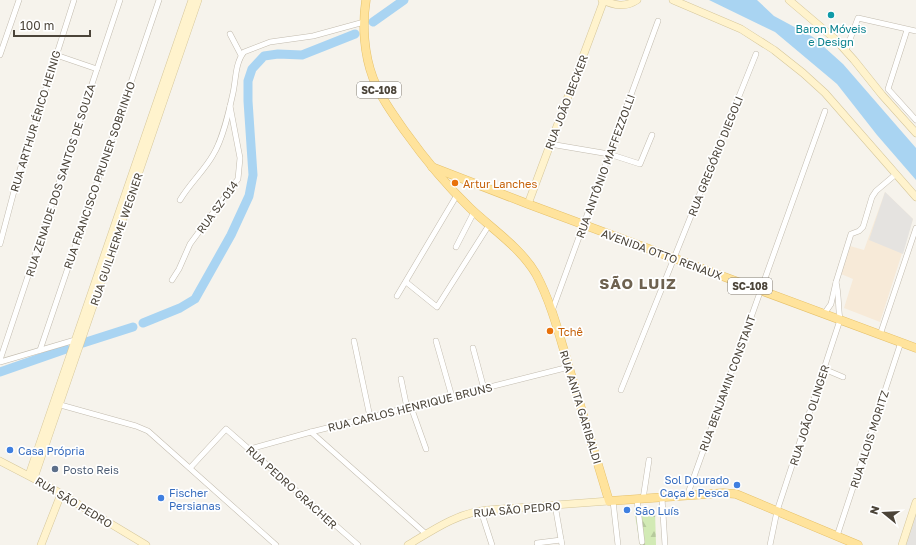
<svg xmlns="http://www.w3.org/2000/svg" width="916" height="545" viewBox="0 0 916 545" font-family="'Golos Text',sans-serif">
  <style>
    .commercial { fill: #f7ead8 }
    .forest { fill: url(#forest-firs) }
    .parking { fill: #e5e3e0 }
    .water { fill: #a9d4f2 }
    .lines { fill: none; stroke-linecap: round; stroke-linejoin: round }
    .river { stroke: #a9d4f2; stroke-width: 9 }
    .street-casing { stroke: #c2bbae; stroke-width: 6 }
    .secondary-casing { stroke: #d6c79b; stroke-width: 8 }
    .primary-casing { stroke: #e6c16a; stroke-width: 9 }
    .street { stroke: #fff; stroke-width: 5 }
    .secondary { stroke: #fff3cd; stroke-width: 7 }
    .primary { stroke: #ffe39c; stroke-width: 8 }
    .culture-dot { fill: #0f9aa8; stroke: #fff; stroke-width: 1.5 }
    .food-dot { fill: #e8710a; stroke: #fff; stroke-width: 1.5 }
    .shop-dot { fill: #3f7fe0; stroke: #fff; stroke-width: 1.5 }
    .service-dot { fill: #5c6f8a; stroke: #fff; stroke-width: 1.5 }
    .labels { text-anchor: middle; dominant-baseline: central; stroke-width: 3.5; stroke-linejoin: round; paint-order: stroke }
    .shield { fill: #fff; stroke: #817c74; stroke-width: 1 }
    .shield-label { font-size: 10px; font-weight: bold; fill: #4b4439 }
    .culture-label { font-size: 11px; fill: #0d838f; stroke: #fff }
    .street-label { font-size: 11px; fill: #4b4439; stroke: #fff }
    .food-label { font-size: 11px; fill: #c56008; stroke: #fff; text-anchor: start }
    .shop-label { font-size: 11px; fill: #366cbe; stroke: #fff; text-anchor: start }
    .service-label { font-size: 11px; fill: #4e5e75; stroke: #fff; text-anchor: start }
    .district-label { font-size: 15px; font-weight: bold; letter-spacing: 1px; fill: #6e6250; stroke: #fff }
  </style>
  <defs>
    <pattern id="forest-firs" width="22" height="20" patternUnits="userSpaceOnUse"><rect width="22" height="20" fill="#d2eab5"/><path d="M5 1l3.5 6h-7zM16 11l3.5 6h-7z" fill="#b6ca9c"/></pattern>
  </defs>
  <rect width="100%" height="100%" fill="#f6f3ec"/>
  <!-- commercial -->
  <path class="commercial" d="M885,192l28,27 -33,103 -36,-14 9,-29 -12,-5 9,-28 14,4z"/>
  <!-- forest -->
  <path class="forest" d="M634,509l21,1 1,35h-16z"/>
  <!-- parking -->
  <g class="parking">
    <path d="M885,192l28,27 -10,35 -34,-14z"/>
    <path d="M916,513v32h-11z"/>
  </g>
  <!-- water -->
  <path class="water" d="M709,0h48l17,16 39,21 30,27 73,84v32l-39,-45 -40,-51 -62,-52z"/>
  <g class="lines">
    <!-- river -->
    <g class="river">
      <path d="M373,22l31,-22"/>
      <path d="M143,323l37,-15 15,-9 36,-64 18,-39 4,-21 -5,-74v-20l4,-12 12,-13 14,-2 24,1 53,-21"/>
      <path d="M83,343l50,-16"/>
      <path d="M0,372l66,-23"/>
    </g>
    <!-- street casing -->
    <g class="street-casing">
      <g id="street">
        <path d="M907,30l-19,59 28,31"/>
        <path d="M230,34l11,21"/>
        <path d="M846,50l12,-32 58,13"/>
        <path d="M0,55l19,-55"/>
        <path d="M56,55l41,14"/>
        <path d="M550,144l59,10 31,10 12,-29"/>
        <path d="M180,200c10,-17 24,-29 33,-45 10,-16 16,-44 20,-62 3,-13 2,-30 11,-41l26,-10 43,-6 51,-14"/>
        <path d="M0,244l18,-68 56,-176"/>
        <path d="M456,247l18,-35"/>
        <path d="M172,280l7,-11 11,-25 48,-65 2,-21 -10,-52"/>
        <path d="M406,282l31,25 52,-82"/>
        <path d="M397,296l60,-101"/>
        <path d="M552,311l106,-290"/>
        <path d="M824,314l7,-10 5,-22 15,-48 8,-3 4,-4 9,-30 4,-6 20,-17"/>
        <path d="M880,335l36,-107"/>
        <path d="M354,341l16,76"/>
        <path d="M436,341l16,56"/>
        <path d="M473,348l11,41"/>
        <path d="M40,350l119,-350"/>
        <path d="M0,360l120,-360"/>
        <path d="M0,362l75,-22 3,1"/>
        <path d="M824,369l19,8"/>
        <path d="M401,379l6,29"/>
        <path d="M621,390l135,-336"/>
        <path d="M57,404l79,22 12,5 128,114"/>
        <path d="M411,407l15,42"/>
        <path d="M311,432l115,102"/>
        <path d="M250,449l61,-17 258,-65"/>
        <path d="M190,468l36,-39 132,116"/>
        <path d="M687,496l138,-385"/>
        <path d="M662,498l3,47"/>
        <path d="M643,499l6,-39"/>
        <path d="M637,500l5,42"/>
        <path d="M613,501l5,44"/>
        <path d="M555,505l7,40"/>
        <path d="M481,511l11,34"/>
        <path d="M837,536l64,-194"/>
        <path d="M537,543l24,-3"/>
        <path d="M770,545l7,-34 63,-191c-2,-13 -1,-26 -4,-38"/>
      </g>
    </g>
    <!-- secondary casing -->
    <g class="secondary-casing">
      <g id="secondary">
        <path d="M602,0c12,5 23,8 35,0"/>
        <path d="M673,0l68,29 33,21 29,23 22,20 91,104"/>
        <path d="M789,0l46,39 19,21 28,35 34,38"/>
        <path d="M528,204l76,-204"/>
        <path d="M0,461l48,25 98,59"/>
        <path d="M29,475l163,-475"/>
        <path d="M34,478l164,-478"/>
        <path d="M41,545l20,-51"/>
        <path d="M408,545c25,-15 49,-32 79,-35l122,-9"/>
        <path d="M902,545l14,-43"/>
      </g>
    </g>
    <!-- primary casing -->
    <g class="primary-casing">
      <g id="primary">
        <path d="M366,0c-4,25 -2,54 7,78 7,18 19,35 31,52 20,28 41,54 66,78 22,21 50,39 66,66 16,30 24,64 34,97 13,43 26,87 39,130l114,-8 13,1 122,51"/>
        <path d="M432,167l96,37 388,144"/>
      </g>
    </g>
    <!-- street -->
    <use href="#street" class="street"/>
    <!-- secondary -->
    <use href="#secondary" class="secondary"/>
    <!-- primary -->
    <use href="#primary" class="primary"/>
  </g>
  <!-- markers -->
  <circle class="culture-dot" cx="831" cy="15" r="4"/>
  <g class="food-dot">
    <circle cx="455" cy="183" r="4"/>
    <circle cx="550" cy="331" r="4"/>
  </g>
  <g class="shop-dot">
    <circle cx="10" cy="450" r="4"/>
    <circle cx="737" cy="485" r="4"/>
    <circle cx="161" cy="498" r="4"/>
    <circle cx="627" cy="510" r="4"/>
  </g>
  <circle class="service-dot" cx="55" cy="469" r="4"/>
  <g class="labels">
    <!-- shield labels -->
    <g class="shield">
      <rect x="357" y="82" width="44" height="16" rx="3"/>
      <rect x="728" y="278" width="44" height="16" rx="3"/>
    </g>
    <g class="shield-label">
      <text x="379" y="90">SC-108</text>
      <text x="750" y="286">SC-108</text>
    </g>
    <!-- culture labels -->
    <g class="culture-label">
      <text x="831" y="28">Baron Móveis<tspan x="831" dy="13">e Design</tspan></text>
    </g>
    <!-- street labels -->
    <g class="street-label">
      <text transform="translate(566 102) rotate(-69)">RUA JOÃO BECKER</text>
      <text transform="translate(35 121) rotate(-73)">RUA ARTHUR ÉRICO HEINIG</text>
      <text transform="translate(715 156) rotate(-68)">RUA GREGÓRIO DIEGOLI</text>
      <text transform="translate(605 166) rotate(-70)">RUA ANTÔNIO MAFFEZZOLLI</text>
      <text transform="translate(99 175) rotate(-71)">RUA FRANCISCO PRUNER SOBRINHO</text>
      <text transform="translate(60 180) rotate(-72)">RUA ZENAIDE DOS SANTOS DE SOUZA</text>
      <text transform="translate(217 207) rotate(-54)">RUA SZ-014</text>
      <text transform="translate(116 239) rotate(-71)">RUA GUILHERME WEGNER</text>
      <text transform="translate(662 254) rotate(20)">AVENIDA OTTO RENAUX</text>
      <text transform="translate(727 383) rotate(-70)">RUA BENJAMIN CONSTANT</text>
      <text transform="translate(410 407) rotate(-14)">RUA CARLOS HENRIQUE BRUNS</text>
      <text transform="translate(581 407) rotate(73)">RUA ANITA GARIBALDI</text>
      <text transform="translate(809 415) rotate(-72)">RUA JOÃO OLINGER</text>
      <text transform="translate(869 439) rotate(-72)">RUA ALOIS MORITZ</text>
      <text transform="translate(292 487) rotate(42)">RUA PEDRO GRACHER</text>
      <text transform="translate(74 502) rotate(31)">RUA SÃO PEDRO</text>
      <text transform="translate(517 509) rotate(-5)">RUA SÃO PEDRO</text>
    </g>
    <!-- food labels -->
    <g class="food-label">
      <text x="463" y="183">Artur Lanches</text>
      <text x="558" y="331">Tchê</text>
    </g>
    <!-- shop labels -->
    <g class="shop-label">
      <text x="18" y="450">Casa Própria</text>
      <text x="729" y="479" text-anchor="end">Sol Dourado<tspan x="729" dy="13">Caça e Pesca</tspan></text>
      <text x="169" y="492">Fischer<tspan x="169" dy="13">Persianas</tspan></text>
      <text x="635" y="510">São Luís</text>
    </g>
    <!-- service labels -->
    <g class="service-label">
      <text x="63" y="469">Posto Reis</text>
    </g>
    <!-- district labels -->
    <g class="district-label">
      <text x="638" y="283">SÃO LUIZ</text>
    </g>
  </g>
  <!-- north arrow -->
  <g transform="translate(884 513) rotate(288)" stroke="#ffffff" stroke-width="3" paint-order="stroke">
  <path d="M0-3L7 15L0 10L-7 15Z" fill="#4b4439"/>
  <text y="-6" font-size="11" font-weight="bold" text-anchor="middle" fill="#4b4439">N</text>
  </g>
  <!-- scale -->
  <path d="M14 30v6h76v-6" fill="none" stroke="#4b4439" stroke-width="2"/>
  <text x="20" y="30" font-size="12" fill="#4b4439" stroke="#ffffff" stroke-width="3" paint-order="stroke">100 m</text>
</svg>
